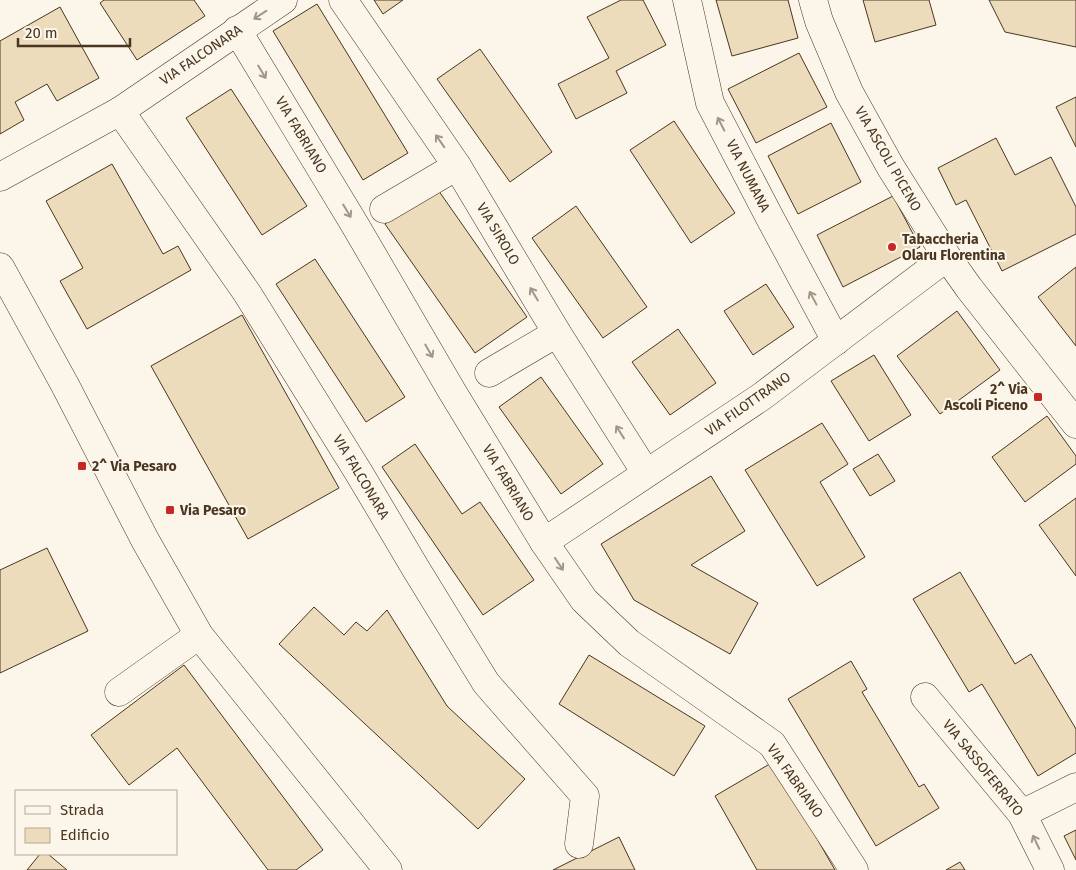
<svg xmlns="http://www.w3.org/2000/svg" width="1076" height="870" viewBox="0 0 1076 870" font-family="'Fira Sans',sans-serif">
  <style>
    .building { fill: #ecdcbc; stroke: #4a3520 }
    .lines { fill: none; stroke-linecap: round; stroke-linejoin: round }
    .minor-casing { stroke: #4a3520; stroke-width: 29 }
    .minor { stroke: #fbf6e9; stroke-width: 28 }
    .oneway { stroke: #a29684 }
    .poi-dot { fill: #c62828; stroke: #fbf6e9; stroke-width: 2 }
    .labels { text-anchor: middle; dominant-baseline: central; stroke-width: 4; stroke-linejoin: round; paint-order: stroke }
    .street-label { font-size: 14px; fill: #4a3520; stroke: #fbf6e9 }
    .poi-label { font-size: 14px; font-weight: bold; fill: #4a3520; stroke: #fbf6e9; text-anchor: start }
  </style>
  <rect width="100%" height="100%" fill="#fbf6e9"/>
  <!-- building -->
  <g class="building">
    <path d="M104,0h90l11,16 -68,44 -37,-57z"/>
    <path d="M374,0h29l-20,14z"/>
    <path d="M621,0h22l23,45 -50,26 11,22 -51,26 -18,-35 51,-26 -22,-41z"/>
    <path d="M716,0h72l10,38 -66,18z"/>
    <path d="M863,0h66l7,25 -61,17z"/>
    <path d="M989,0h87v47l-71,-15z"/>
    <path d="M317,4l91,149 -45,27 -90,-149z"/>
    <path d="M60,7l39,71 -42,23 -10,-17 -32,18 9,18 -24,14v-93z"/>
    <path d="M480,49l72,103 -42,30 -73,-103z"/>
    <path d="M799,53l28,54 -71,36 -28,-54z"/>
    <path d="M231,89l76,117 -45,29 -76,-117z"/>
    <path d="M1076,97v50l-20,-40z"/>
    <path d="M674,121l61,92 -44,30 -61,-93z"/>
    <path d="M831,123l30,59 -63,32 -30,-58z"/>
    <path d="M996,138l19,37 36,-18 25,50v27l-74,37 -36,-71 -10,5 -18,-37z"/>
    <path d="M112,164l51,90 15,-8 13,24 -104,59 -27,-48 23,-13 -37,-67z"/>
    <path d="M436,187l91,130 -52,36 -90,-129z"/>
    <path d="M893,196l27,51 -77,40 -26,-52z"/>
    <path d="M576,206l71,101 -44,31 -71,-100z"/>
    <path d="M315,259l90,138 -39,25 -90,-138z"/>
    <path d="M1076,267v79l-38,-49z"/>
    <path d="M766,284l28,43 -41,28 -29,-44z"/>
    <path d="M957,311l43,59 -60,44 -43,-58z"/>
    <path d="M242,315l97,173 -91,51 -97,-173z"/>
    <path d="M678,329l38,54 -46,32 -38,-53z"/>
    <path d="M874,355l37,60 -42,26 -38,-60z"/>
    <path d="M541,377l62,87 -42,30 -62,-87z"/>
    <path d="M1047,416l29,40v8l-51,38 -33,-45z"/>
    <path d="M822,423l26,41 -28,18 45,75 -48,29 -72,-116z"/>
    <path d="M415,444l47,70 18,-12 54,78 -51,35 -101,-148z"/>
    <path d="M878,454l17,27 -25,15 -17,-27z"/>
    <path d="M711,476l34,55 -54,34 67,38 -28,51 -96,-54 -33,-56z"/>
    <path d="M1076,498v78l-37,-51z"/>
    <path d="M47,548l41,83 -88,42v-103z"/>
    <path d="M960,572l55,92 16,-10 45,75v24l-38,23 -56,-92 -13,8 -56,-93z"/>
    <path d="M314,607l30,28 12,-13 11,9 20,-21 60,96 78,73 -47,50 -199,-185z"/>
    <path d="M589,655l116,71 -31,50 -115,-72z"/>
    <path d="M851,661l16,28 -5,3 57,95 5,-3 15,24 -63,38 -88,-147z"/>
    <path d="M184,665l139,185 -27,20h-28l-91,-122 -48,37 -38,-50z"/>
    <path d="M773,762l62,108h-78l-42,-74z"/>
    <path d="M1076,830v30l-12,-24z"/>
    <path d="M619,837l16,33h-82z"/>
    <path d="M40,854h8l19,16h-40z"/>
    <path d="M960,862l5,8h-19z"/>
  </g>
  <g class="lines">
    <!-- minor casing -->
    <g class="minor-casing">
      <g id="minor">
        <path d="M343,0l114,166 100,167 89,140"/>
        <path d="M687,0l23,103 60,115 66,123"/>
        <path d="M813,0l6,21 30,71 41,74 57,91 22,31 107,136"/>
        <path d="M237,30l118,195 98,168 91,149 40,58 45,43 143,101 82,126"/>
        <path d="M120,111l127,182 112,180 57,96 70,114 99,113 -6,48"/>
        <path d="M0,177l120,-66 163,-111"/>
        <path d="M384,209l73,-43"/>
        <path d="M0,267l65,118 80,155 54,95 189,235"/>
        <path d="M489,373l68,-40"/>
        <path d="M544,542l217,-145 186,-140"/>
        <path d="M119,692l80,-57"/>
        <path d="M925,697l97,117 28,56"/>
        <path d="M1022,814l54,-27"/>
      </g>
    </g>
    <!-- minor -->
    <use href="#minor" class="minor"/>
  </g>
  <!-- one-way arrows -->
  <defs><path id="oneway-shaft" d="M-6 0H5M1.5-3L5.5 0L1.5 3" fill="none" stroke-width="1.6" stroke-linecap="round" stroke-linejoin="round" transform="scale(1.25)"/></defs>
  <g class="oneway">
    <use href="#oneway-shaft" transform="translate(260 15) rotate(147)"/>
    <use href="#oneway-shaft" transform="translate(262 72) rotate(59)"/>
    <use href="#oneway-shaft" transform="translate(721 124) rotate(-117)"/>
    <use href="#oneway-shaft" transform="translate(440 141) rotate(-125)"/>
    <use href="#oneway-shaft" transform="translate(347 211) rotate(59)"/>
    <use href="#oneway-shaft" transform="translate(534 294) rotate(-121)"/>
    <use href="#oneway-shaft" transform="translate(813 298) rotate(-118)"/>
    <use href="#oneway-shaft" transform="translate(429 351) rotate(60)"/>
    <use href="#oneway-shaft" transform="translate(620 432) rotate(-122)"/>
    <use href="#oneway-shaft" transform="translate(559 564) rotate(56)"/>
    <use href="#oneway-shaft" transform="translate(1036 842) rotate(-116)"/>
  </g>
  <!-- markers -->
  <g class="poi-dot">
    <circle cx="892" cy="247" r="5"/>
    <rect x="1033" y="392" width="10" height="10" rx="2.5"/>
    <rect x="77" y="461" width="10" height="10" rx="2.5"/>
    <rect x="165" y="505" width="10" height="10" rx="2.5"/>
  </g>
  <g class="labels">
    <!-- street labels -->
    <g class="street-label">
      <text transform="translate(201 55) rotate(-34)">VIA FALCONARA</text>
      <text transform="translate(301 135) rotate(59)">VIA FABRIANO</text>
      <text transform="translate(888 159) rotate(60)">VIA ASCOLI PICENO</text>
      <text transform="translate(748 176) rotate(63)">VIA NUMANA</text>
      <text transform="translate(498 234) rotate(59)">VIA SIROLO</text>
      <text transform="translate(748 404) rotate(-35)">VIA FILOTTRANO</text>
      <text transform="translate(361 477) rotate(59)">VIA FALCONARA</text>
      <text transform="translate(508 483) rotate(59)">VIA FABRIANO</text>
      <text transform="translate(983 768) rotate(51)">VIA SASSOFERRATO</text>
      <text transform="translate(795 781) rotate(55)">VIA FABRIANO</text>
    </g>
    <!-- poi labels -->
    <g class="poi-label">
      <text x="902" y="239">Tabaccheria<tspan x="902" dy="16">Olaru Florentina</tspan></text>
      <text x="1028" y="389" text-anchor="end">2^ Via<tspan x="1028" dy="16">Ascoli Piceno</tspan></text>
      <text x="92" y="466">2^ Via Pesaro</text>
      <text x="180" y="510">Via Pesaro</text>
    </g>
  </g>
  <!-- legend -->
  <rect x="15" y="790" width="162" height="65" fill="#fbf6e9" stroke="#b4a999"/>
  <rect x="25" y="806" width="25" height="8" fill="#fbf6e9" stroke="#b4a999"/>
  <text x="60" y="815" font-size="15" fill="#4a3520">Strada</text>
  <rect x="25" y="828" width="25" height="15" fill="#ecdcbc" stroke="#b4a999"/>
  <text x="60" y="840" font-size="15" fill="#4a3520">Edificio</text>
  <!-- scale -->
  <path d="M18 38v8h112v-8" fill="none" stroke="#4a3520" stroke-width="2.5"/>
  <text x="25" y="38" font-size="15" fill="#4a3520" stroke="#fbf6e9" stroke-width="4" paint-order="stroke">20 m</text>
</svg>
